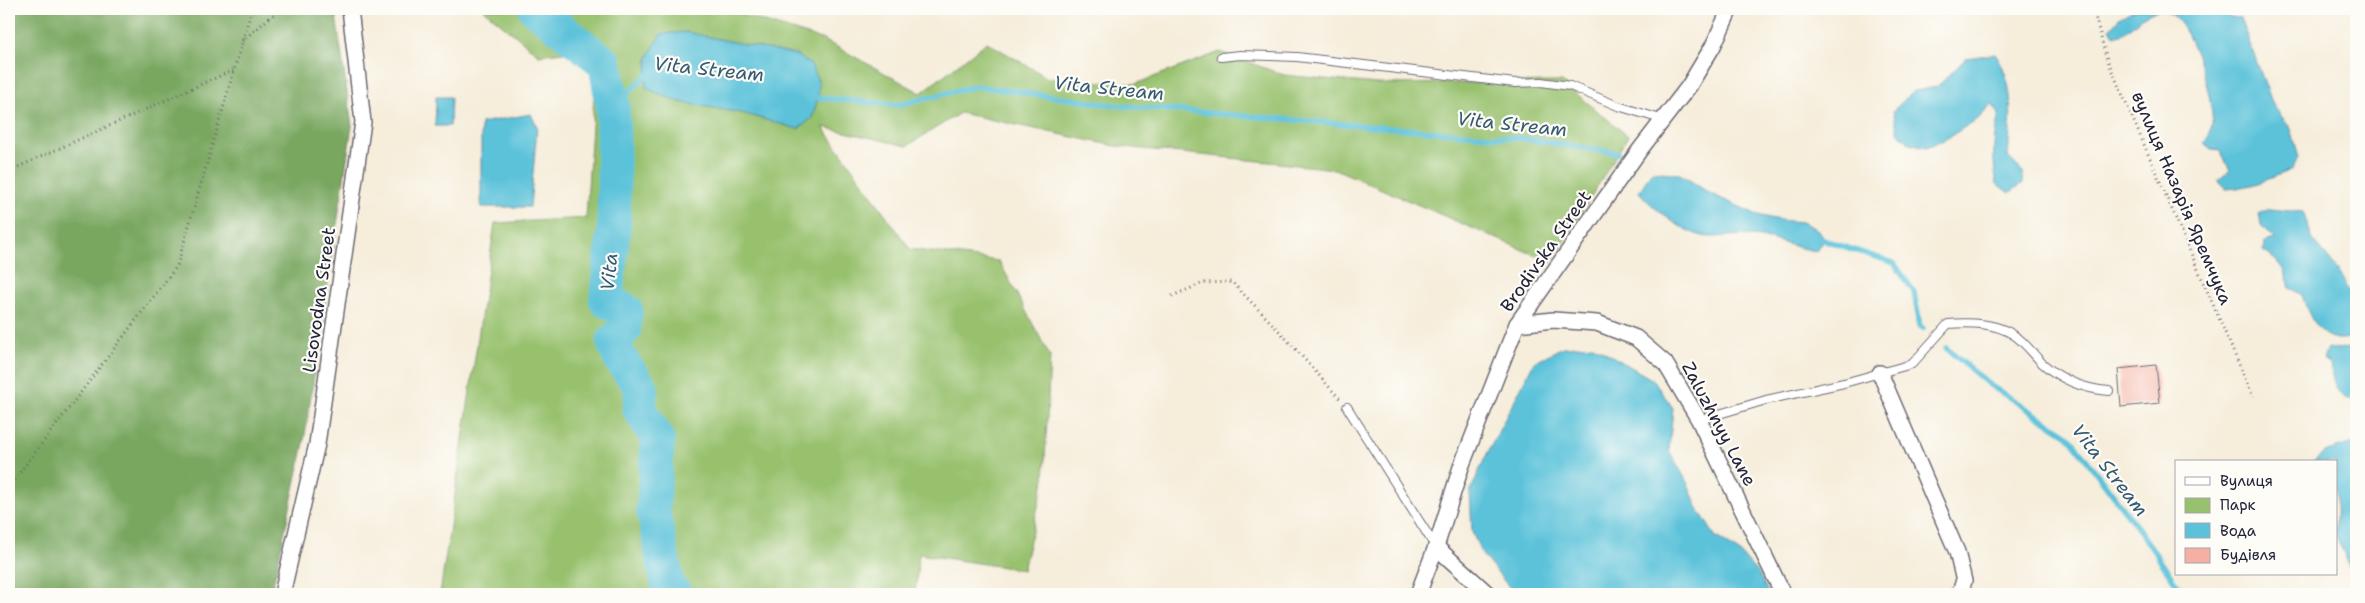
<svg xmlns="http://www.w3.org/2000/svg" width="2365" height="603" viewBox="0 0 2365 603" font-family="'Shantell Sans',sans-serif">
  <style>
    .green { fill: #97c16d; stroke: #5c7254 }
    .forest { fill: #79a760; stroke: #4e644e }
    .water { fill: #5cc2da; stroke: #3f728a }
    .lines { fill: none; stroke-linecap: round; stroke-linejoin: round }
    .stream { stroke: #5cc2da; stroke-width: 5.5 }
    .river { stroke: #5cc2da; stroke-width: 34 }
    .building { fill: #f5b0a4 }
    .lane-casing { stroke: #6c6973; stroke-width: 10 }
    .street-casing { stroke: #6c6973; stroke-width: 18 }
    .path { stroke: #6c6973; stroke-width: 3; stroke-dasharray: 1 4; stroke-linecap: butt }
    .lane { stroke: #fff; stroke-width: 8 }
    .street { stroke: #fff; stroke-width: 15 }
    .labels { text-anchor: middle; dominant-baseline: central; stroke-width: 4.5; stroke-linejoin: round; paint-order: stroke }
    .street-label { font-size: 18px; fill: #22223b; stroke: #fdfcf7 }
    .water-label { font-size: 19px; font-style: italic; fill: #365a73; stroke: #fdfcf7 }
  </style>
  <rect width="100%" height="100%" fill="#fdfcf7"/>
  <filter id="ink" filterUnits="userSpaceOnUse"><feTurbulence type="fractalNoise" baseFrequency=".02" numOctaves="2"/><feDisplacementMap in="SourceGraphic" scale="10" xChannelSelector="R" yChannelSelector="G"/><feConvolveMatrix kernelMatrix="1 2 1 2 8 2 1 2 1" color-interpolation-filters="sRGB"/></filter>
  <filter id="wash" filterUnits="userSpaceOnUse"><feTurbulence type="fractalNoise" baseFrequency=".0096" numOctaves="4" result="noise"/><feDisplacementMap in="SourceGraphic" scale="20" xChannelSelector="R" yChannelSelector="G"/><feGaussianBlur stdDeviation="1.12" result="paint"/><feColorMatrix in="noise" values="0 0 0 0 0 0 0 0 0 0 0 0 0 0 0 0 0 1.4 0 .05"/><feComposite in="paint" operator="in"/></filter>
  <g filter="url(#wash)">
    <rect width="100%" height="100%" fill="#f6edda"/>
    <!-- green -->
    <path class="green" d="M483,9h240l101,31 97,53 66,-51 61,36 87,6 85,-32 64,23 93,9 185,-2 66,54 -77,126 -216,-93 -220,-23 -155,-33 -53,33 -84,-19 87,122 89,12 51,95 -6,125 -21,89 -104,-16 -4,40h-475l55,-371 91,-5 10,-152 -16,-16 -41,5z"/>
    <!-- forest -->
    <path class="forest" d="M9,9h326l17,117 -49,322 -32,146h-262z"/>
    <!-- water -->
    <g class="water">
      <path d="M2135,9h24l-18,9 -17,15 -10,3 -4,-7 9,-11z"/>
      <path d="M2162,9h35l9,5 34,4 33,87 18,24 8,28 -7,12c-22,10 -42,19 -66,20l-8,-8 12,-11 -10,-20 -9,-1 -7,-6c4,-5 7,-11 8,-18 3,-24 -18,-87 -34,-105 -4,-5 -11,-8 -16,-11z"/>
      <path d="M686,32l110,23 15,10 8,18 -1,15 -6,20 -14,11 -56,-16 -63,-11 -33,-14 2,-31 13,-23z"/>
      <path d="M1995,54c22,30 15,68 13,103l15,15v11l-14,10 -12,-9c-5,-25 -4,-45 2,-70l-7,-11 -13,15 -33,21 -19,8 -18,-4 -11,-11 -5,-21 20,-20 24,-4 29,-29z"/>
      <path d="M436,97h15l-1,29h-15z"/>
      <path d="M531,114l6,13 -7,80h-49v-84z"/>
      <path d="M1652,171l28,3 31,20 47,21 21,5 23,2 16,8 7,10 -9,11c-22,-3 -42,-13 -64,-15 -14,-2 -28,1 -42,1 -24,-1 -56,-28 -71,-45z"/>
      <path d="M2269,209l34,3 10,28 24,29 19,34v33c-34,12 -45,-14 -54,-41l-12,-7c-4,-18 -11,-27 -27,-37l1,-9 10,-3 -13,-14 -2,-11z"/>
      <path d="M1593,345l60,35 20,28 -4,42 19,34 10,25 17,27 24,16 20,23 10,19h-254l-32,-38 -11,-24 -2,-40 14,-32 50,-98 29,-15z"/>
      <path d="M2356,346v53c-20,4 -24,-22 -26,-36l-7,-4 4,-11 12,2z"/>
      <path d="M2356,442v152h-1l1,-13 -20,-45v-74h-23l11,-10z"/>
    </g>
    <g class="lines">
      <!-- stream -->
      <g class="stream">
        <path d="M811,97l87,8 78,-19 136,19 414,34 92,14"/>
        <path d="M613,107l34,-32 7,1"/>
        <path d="M1818,238l76,25 20,29 6,34 3,2"/>
        <path d="M1946,348l42,36 80,51 72,96 43,63"/>
      </g>
      <!-- river -->
      <path class="river" d="M535,9l70,54 8,44 1,121 -8,73 20,9 -2,20 -11,12 6,15 23,32 -3,20 19,30 -5,71 16,80 6,4"/>
    </g>
    <g id="blocks">
      <!-- building -->
      <path class="building" d="M2156,365l4,38 -39,4 -3,-38z"/>
    </g>
  </g>
  <g filter="url(#ink)">
    <use href="#blocks" fill-opacity="0" stroke="#6c6973" stroke-width="1"/>
    <g class="lines">
      <!-- lane casing -->
      <g class="lane-casing">
        <g id="lane">
          <path d="M1221,57l19,-2 57,2 218,26 26,-1 29,4 48,20 46,14"/>
          <path d="M1347,407l88,139"/>
          <path d="M1699,420l67,-20 78,-17 68,-19 36,-40c22,-2 52,-1 70,14 9,7 16,17 24,25 19,17 42,26 67,28"/>
        </g>
      </g>
      <!-- street casing -->
      <g class="street-casing">
        <g id="street">
          <path d="M1517,324l36,-4 44,3 39,15 29,25 34,57 84,174"/>
          <path d="M1880,373l77,179 7,29 -5,13"/>
          <path d="M1436,547l52,47"/>
          <path d="M282,594l35,-150 46,-322 -13,-113"/>
          <path d="M1418,594l18,-47 25,-80 56,-143 122,-173 50,-65 24,-40 17,-37"/>
        </g>
      </g>
      <!-- path -->
      <g class="path">
        <path d="M2093,9l14,50 146,338"/>
        <path d="M242,41l38,-32"/>
        <path d="M9,171l224,-101"/>
        <path d="M1172,296l31,-13 29,-1 50,52 58,65"/>
        <path d="M9,494l2,-10 166,-218 75,-257"/>
      </g>
      <!-- lane -->
      <use href="#lane" class="lane"/>
      <!-- street -->
      <use href="#street" class="street"/>
    </g>
  </g>
  <g class="labels">
    <!-- street labels -->
    <g class="street-label">
      <text transform="translate(2182 198) rotate(67)">вулиця Назарія Яремчука</text>
      <text transform="translate(1546 251) rotate(-55)">Brodivska Street</text>
      <text transform="translate(319 300) rotate(-82)">Lisovodna Street</text>
      <text transform="translate(1719 424) rotate(62)">Zaluzhnyy Lane</text>
    </g>
    <!-- water labels -->
    <g class="water-label">
      <text transform="translate(709 69) rotate(6)">Vita Stream</text>
      <text transform="translate(1109 88) rotate(6)">Vita Stream</text>
      <text transform="translate(1512 124) rotate(6)">Vita Stream</text>
      <text transform="translate(609 272) rotate(-84)">Vita</text>
      <text transform="translate(2110 470) rotate(52)">Vita Stream</text>
    </g>
  </g>
  <!-- margin -->
  <rect width="2365" height="603" fill="none" stroke="#fdfcf7" stroke-width="30"/>
  <!-- legend -->
  <rect x="2175" y="460" width="162" height="115" fill="#fdfcf7" stroke="#a5a5ac"/>
  <rect x="2185" y="477" width="25" height="8" fill="#ffffff" stroke="#a5a5ac"/>
  <text x="2220" y="486" font-size="15" fill="#22223b">Вулиця</text>
  <rect x="2185" y="498" width="25" height="15" fill="#97c16d" stroke="#a5a5ac"/>
  <text x="2220" y="510" font-size="15" fill="#22223b">Парк</text>
  <rect x="2185" y="523" width="25" height="15" fill="#5cc2da" stroke="#a5a5ac"/>
  <text x="2220" y="536" font-size="15" fill="#22223b">Вода</text>
  <rect x="2185" y="548" width="25" height="15" fill="#f5b0a4" stroke="#a5a5ac"/>
  <text x="2220" y="560" font-size="15" fill="#22223b">Будівля</text>
</svg>
